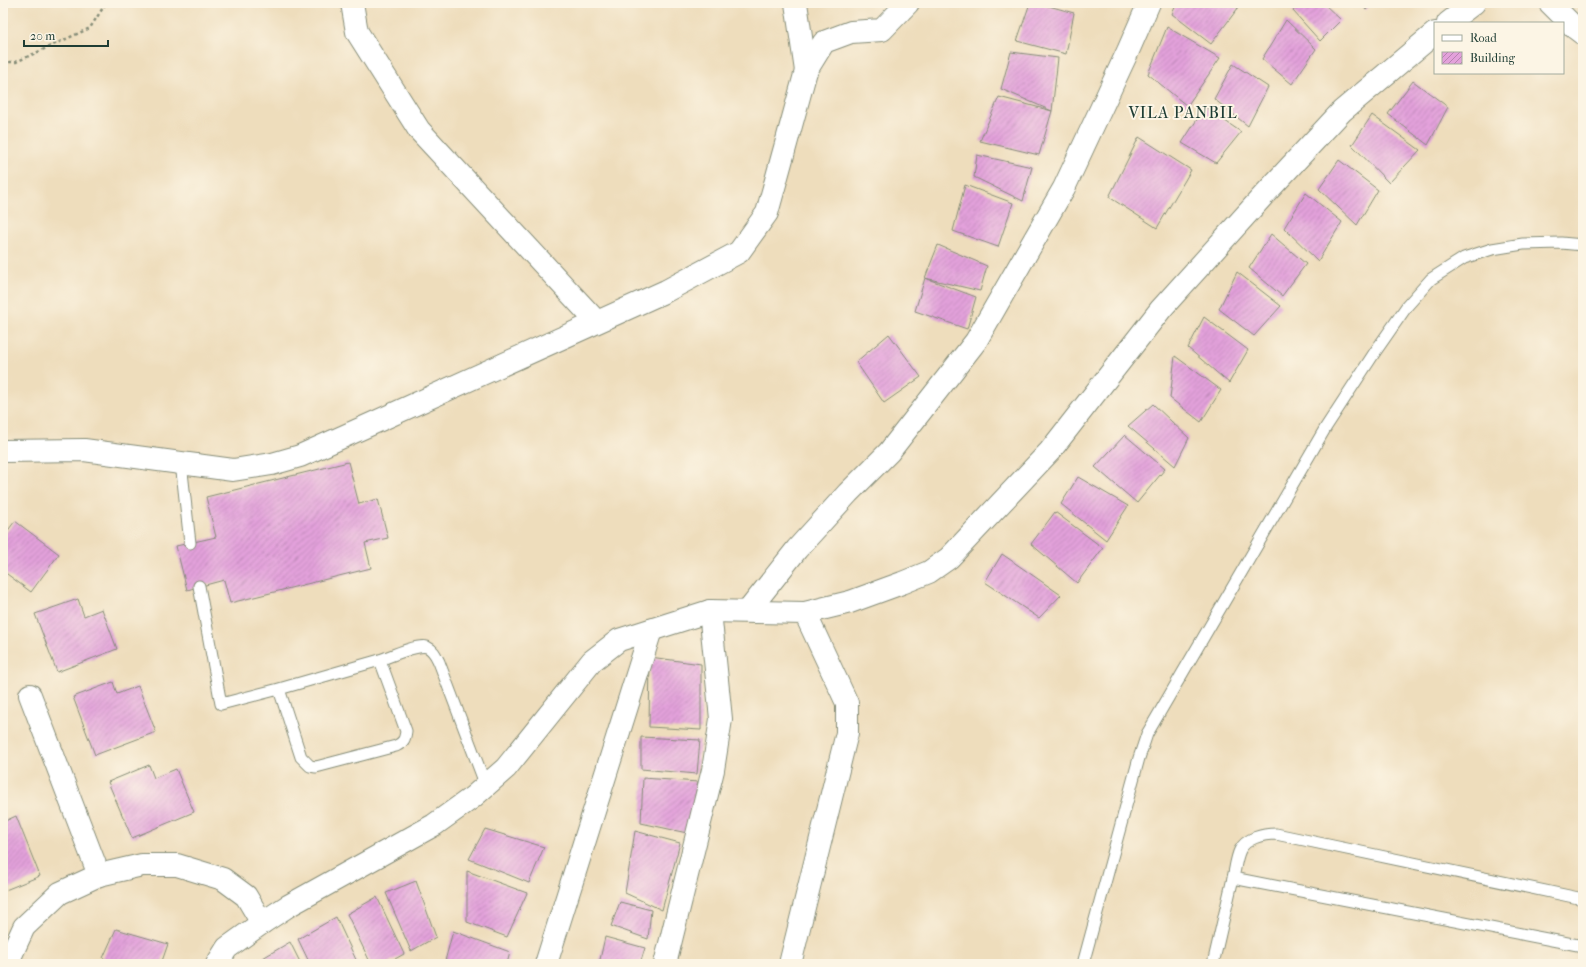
<svg xmlns="http://www.w3.org/2000/svg" width="1586" height="967" viewBox="0 0 1586 967" font-family="'IM FELL French Canon',serif">
  <style>
    .building { fill: url(#building-hatch) }
    .lines { fill: none; stroke-linecap: round; stroke-linejoin: round }
    .service-casing { stroke: #868d78; stroke-width: 13 }
    .minor-casing { stroke: #868d78; stroke-width: 24 }
    .path { stroke: #868d78; stroke-width: 2.5; stroke-dasharray: 3 3; stroke-linecap: butt }
    .service { stroke: #fff; stroke-width: 11 }
    .minor { stroke: #fff; stroke-width: 22 }
    .labels { text-anchor: middle; dominant-baseline: central; stroke-width: 4; stroke-linejoin: round; paint-order: stroke }
    .neighbourhood-label { font-size: 16px; letter-spacing: 1px; fill: #1f3d34; stroke: #fcf5e5 }
  </style>
  <defs>
    <pattern id="building-hatch" width="6" height="6" patternUnits="userSpaceOnUse"><rect width="6" height="6" fill="#e3a1db"/><path d="M-1 1l2-2M0 6l6-6M5 7l2-2" fill="none" stroke="#b784b2"/></pattern>
  </defs>
  <rect width="100%" height="100%" fill="#fcf5e5"/>
  <filter id="ink" filterUnits="userSpaceOnUse"><feTurbulence type="fractalNoise" baseFrequency=".025" numOctaves="2"/><feDisplacementMap in="SourceGraphic" scale="8" xChannelSelector="R" yChannelSelector="G"/><feConvolveMatrix kernelMatrix="1 2 1 2 8 2 1 2 1" color-interpolation-filters="sRGB"/></filter>
  <filter id="wash" filterUnits="userSpaceOnUse"><feTurbulence type="fractalNoise" baseFrequency=".012" numOctaves="4" result="noise"/><feDisplacementMap in="SourceGraphic" scale="16" xChannelSelector="R" yChannelSelector="G"/><feGaussianBlur stdDeviation="0.9" result="paint"/><feColorMatrix in="noise" values="0 0 0 0 0 0 0 0 0 0 0 0 0 0 0 0 0 1.4 0 .05"/><feComposite in="paint" operator="in"/></filter>
  <g filter="url(#wash)">
    <rect width="100%" height="100%" fill="#eeddbc"/>
    <g id="blocks">
      <!-- building -->
      <g class="building">
        <path d="M1030,3h8l36,10 -8,41 -49,-13z"/>
        <path d="M1177,3h55l6,5 -27,36 -39,-30z"/>
        <path d="M1299,3h24l18,17 -21,21 -27,-30z"/>
        <path d="M1360,3h12l-6,7z"/>
        <path d="M1286,20l30,29 -24,35 -30,-25z"/>
        <path d="M1167,27l53,31 -33,48 -39,-32z"/>
        <path d="M1011,52l47,6 -6,53 -51,-22z"/>
        <path d="M1233,64l35,23 -20,39 -34,-27z"/>
        <path d="M1413,81l35,26 -20,38 -40,-31z"/>
        <path d="M999,97l53,14 -13,44 -59,-14z"/>
        <path d="M1205,107l36,25 -25,31 -34,-20z"/>
        <path d="M1372,115l48,35 -31,33 -37,-38z"/>
        <path d="M1139,137l52,33 -34,58 -48,-31z"/>
        <path d="M977,155l55,12 -9,34 -49,-24z"/>
        <path d="M1339,160l39,30 -21,35 -38,-36z"/>
        <path d="M965,185l48,18 -15,44 -45,-16z"/>
        <path d="M1306,193l36,29 -24,39 -34,-33z"/>
        <path d="M1271,234l35,30 -24,32 -33,-28z"/>
        <path d="M938,245l49,21 -7,25 -55,-13z"/>
        <path d="M1237,272l44,34 -27,30 -35,-27z"/>
        <path d="M925,278l51,19 -9,32 -52,-18z"/>
        <path d="M1204,317l44,33 -19,33 -41,-35z"/>
        <path d="M889,334l32,43 -37,26 -28,-41z"/>
        <path d="M1175,356l46,34 -20,32 -31,-24z"/>
        <path d="M1153,404l36,34 -14,28 -47,-40z"/>
        <path d="M1125,435l40,34 -28,34 -42,-36z"/>
        <path d="M348,462l11,42 19,-5 10,39 -23,5 6,25 -141,35 -6,-23 -37,10 -11,-44 40,-9 -10,-40z"/>
        <path d="M1078,477l50,29 -22,34 -45,-36z"/>
        <path d="M1055,512l48,36 -26,35 -46,-39z"/>
        <path d="M15,521l44,33 -28,38 -28,-21v-34z"/>
        <path d="M1002,554l59,41 -22,23 -54,-36z"/>
        <path d="M78,599l6,17 18,-7 15,40 -60,23 -22,-58z"/>
        <path d="M650,657l51,7v66l-52,-3z"/>
        <path d="M113,682l4,12 21,-8 18,46 -61,23 -22,-58z"/>
        <path d="M641,737l59,3 -3,34 -56,-5z"/>
        <path d="M149,765l5,13 22,-9 18,43 -62,26 -24,-56z"/>
        <path d="M643,778l55,4 -11,51 -46,-10z"/>
        <path d="M16,816l24,60 -37,15v-69z"/>
        <path d="M485,829l59,18 -15,36 -60,-24z"/>
        <path d="M635,831l45,12 -18,67 -37,-17z"/>
        <path d="M467,871l60,22 -20,44 -40,-15z"/>
        <path d="M416,881l20,56 -25,14 -25,-58z"/>
        <path d="M377,897l27,57 -18,10h-15l-24,-50z"/>
        <path d="M620,902l31,8 -3,29 -37,-13z"/>
        <path d="M336,917l22,47h-48l-12,-25z"/>
        <path d="M116,929l52,15 -7,20h-48l-10,-6z"/>
        <path d="M453,931l57,21 -3,12h-54l-8,-3z"/>
        <path d="M605,937l40,11 -5,16h-41z"/>
        <path d="M290,942l11,22h-44l-1,-2z"/>
      </g>
    </g>
  </g>
  <g filter="url(#ink)">
    <use href="#blocks" fill-opacity="0" stroke="#868d78" stroke-width="1"/>
    <g class="lines">
      <!-- service casing -->
      <g class="service-casing">
        <g id="service">
          <path d="M181,463l9,80"/>
          <path d="M199,586l22,118 58,-15 101,-29 26,71c-1,8 -2,11 -10,15l-80,21 -6,-1 -9,-9 -22,-68"/>
          <path d="M380,660c11,-4 37,-16 47,-13 7,3 9,9 12,15l47,124"/>
          <path d="M1583,899l-307,-65c-13,0 -30,4 -36,16 -4,8 -5,20 -7,28l350,68"/>
          <path d="M1083,964l56,-206 8,-24 179,-307 49,-75 32,-46 24,-27 33,-21 28,-9 31,-5 38,-1 22,2"/>
          <path d="M1213,964l20,-86"/>
        </g>
      </g>
      <!-- minor casing -->
      <g class="minor-casing">
        <g id="minor">
          <path d="M352,3l5,29 62,98 177,191"/>
          <path d="M796,3l10,68"/>
          <path d="M1550,3l25,25 8,6"/>
          <path d="M1448,23l26,-20"/>
          <path d="M3,451l81,-1 149,20 39,-6 28,-8 69,-31 297,-134 73,-39 28,-39 39,-142 18,-29 27,-10 31,-2 26,-27"/>
          <path d="M748,611l49,-62 51,-56 41,-41 87,-111 88,-153 64,-137 21,-48"/>
          <path d="M805,613l45,-11 52,-19 27,-11 20,-14 101,-107 111,-142 102,-113 79,-85 93,-78"/>
          <path d="M30,695l69,180"/>
          <path d="M7,964l17,-37 36,-34 39,-18 43,-10h35l46,14 23,17 16,27 26,-17 146,-81 39,-28 33,-29 86,-107 27,-21 91,-29 95,2 42,90v30l-57,231"/>
          <path d="M217,964l10,-16 35,-25"/>
          <path d="M546,964l105,-334"/>
          <path d="M665,964l48,-194 8,-51 -11,-108"/>
        </g>
      </g>
      <!-- path -->
      <path class="path" d="M3,62h13l74,-34 16,-25"/>
      <!-- service -->
      <use href="#service" class="service"/>
      <!-- minor -->
      <use href="#minor" class="minor"/>
    </g>
  </g>
  <g class="labels">
    <!-- neighbourhood labels -->
    <g class="neighbourhood-label">
      <text x="1183" y="112">VILA PANBIL</text>
    </g>
  </g>
  <!-- margin -->
  <rect width="1586" height="967" fill="none" stroke="#fcf5e5" stroke-width="16"/>
  <!-- legend -->
  <rect x="1434" y="22" width="130" height="52" fill="#fcf5e5" stroke="#a4ab9e"/>
  <rect x="1442" y="35" width="20" height="6" fill="#ffffff" stroke="#a4ab9e"/>
  <text x="1470" y="42" font-size="12" fill="#1f3d34">Road</text>
  <rect x="1442" y="52" width="20" height="12" fill="url(#building-hatch)" stroke="#a4ab9e"/>
  <text x="1470" y="62" font-size="12" fill="#1f3d34">Building</text>
  <!-- scale -->
  <path d="M24 40v6h84v-6" fill="none" stroke="#1f3d34" stroke-width="2"/>
  <text x="30" y="40" font-size="12" fill="#1f3d34" stroke="#fcf5e5" stroke-width="3" paint-order="stroke">20 m</text>
</svg>
